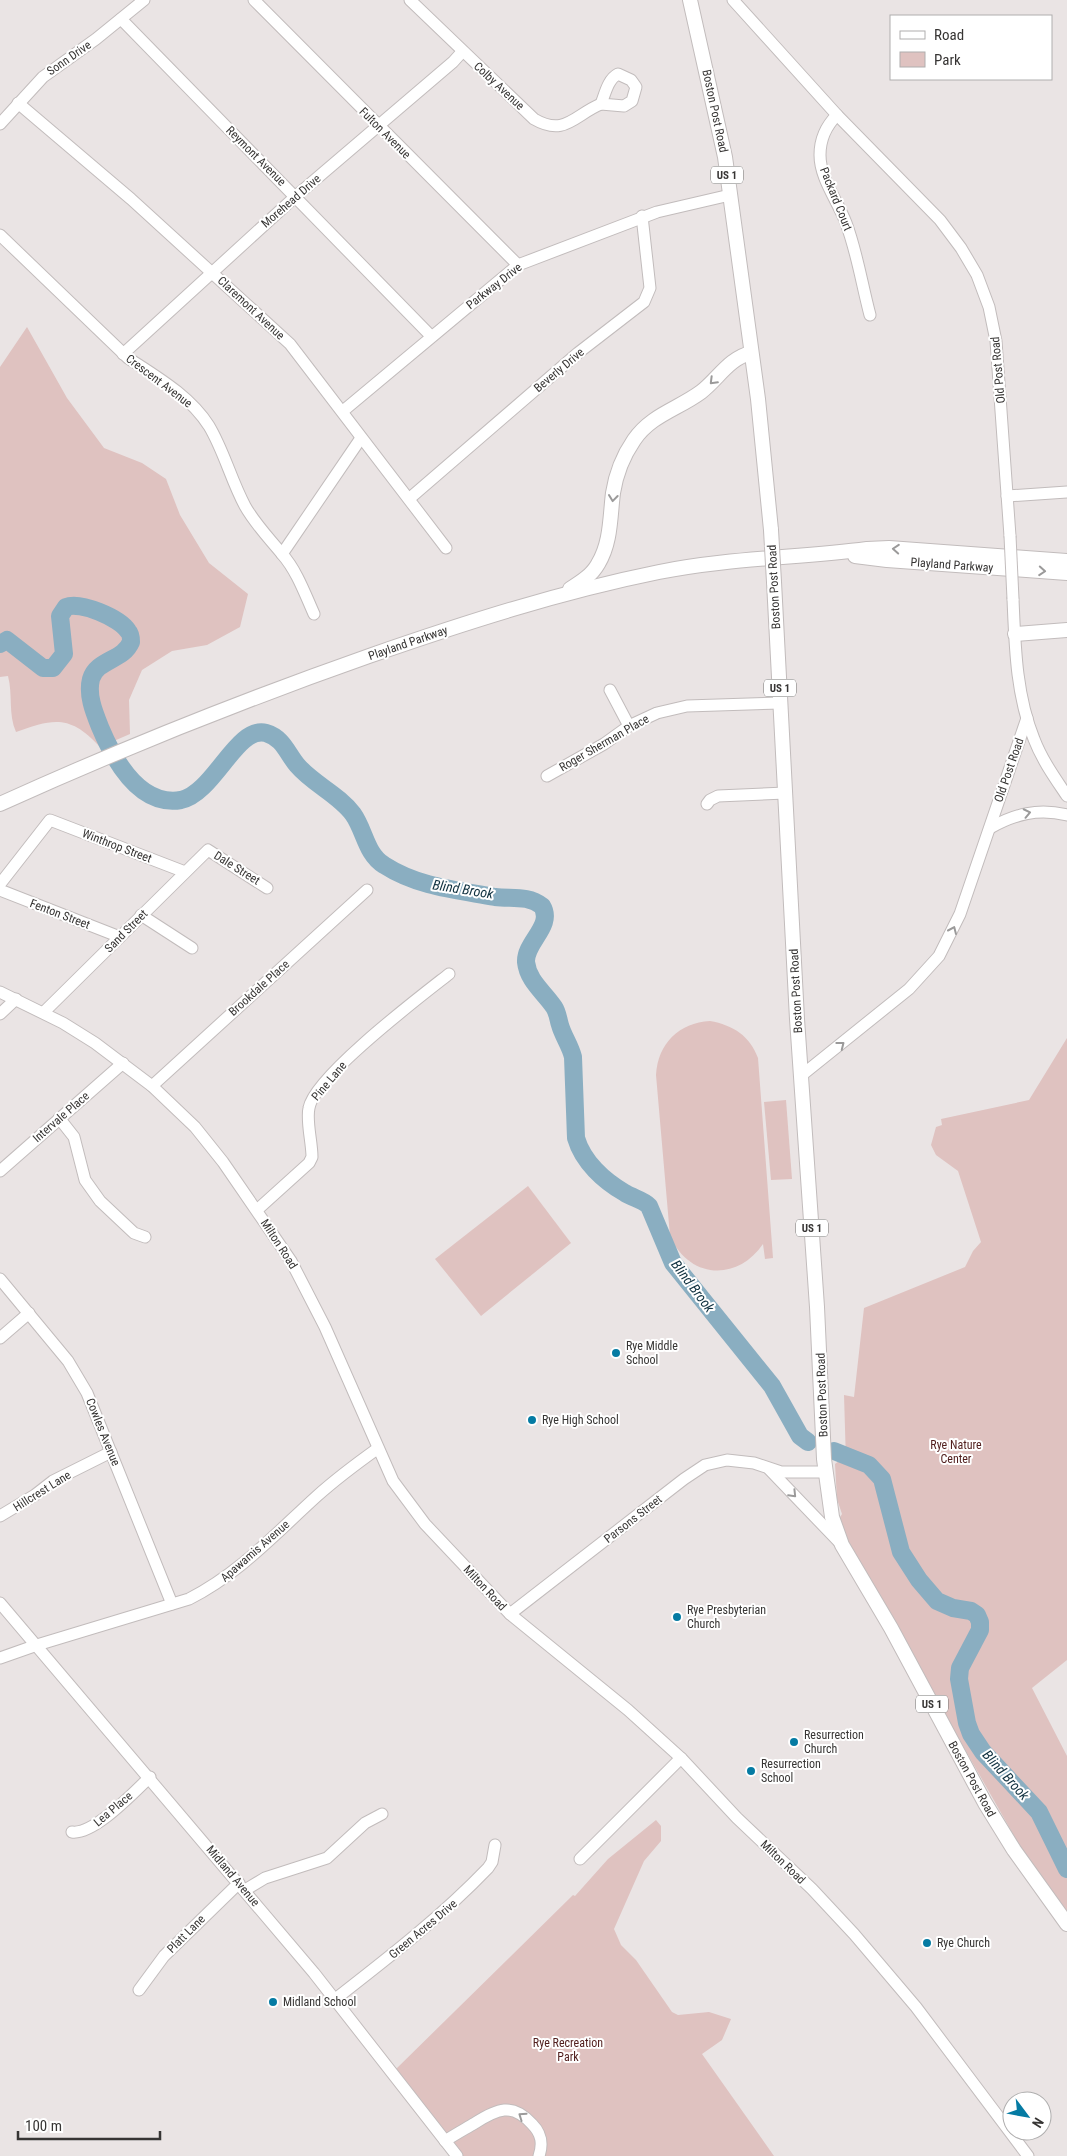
<svg xmlns="http://www.w3.org/2000/svg" width="1067" height="2156" viewBox="0 0 1067 2156" font-family="'Roboto Condensed',sans-serif">
  <style>
    .green { fill: #dfc2c0 }
    .lines { fill: none; stroke-linecap: round; stroke-linejoin: round }
    .river { stroke: #8aaec1; stroke-width: 18 }
    .minor-casing { stroke: #c2bcbc; stroke-width: 13 }
    .major-casing { stroke: #c2bcbc; stroke-width: 16 }
    .minor { stroke: #fff; stroke-width: 11 }
    .major { stroke: #fff; stroke-width: 14 }
    .minor-bridge-casing { stroke: #c2bcbc; stroke-width: 13; stroke-linecap: butt }
    .major-bridge-casing { stroke: #c2bcbc; stroke-width: 16; stroke-linecap: butt }
    .minor-bridge { stroke: #fff; stroke-width: 11 }
    .major-bridge { stroke: #fff; stroke-width: 14 }
    .oneway { stroke: #9b9a9a }
    .poi-dot { fill: #057ba3; stroke: #fff; stroke-width: 2 }
    .labels { text-anchor: middle; dominant-baseline: central; stroke-width: 4; stroke-linejoin: round; paint-order: stroke }
    .shield { fill: #fff; stroke: #737271; stroke-width: 1 }
    .shield-label { font-size: 11px; font-weight: bold; fill: #373534 }
    .street-label { font-size: 12px; fill: #373534; stroke: #fff }
    .poi-label { font-size: 12px; fill: #373534; stroke: #fff; text-anchor: start }
    .park-label { font-size: 12px; fill: #501d1c; stroke: #fff }
    .water-label { font-size: 14px; font-style: italic; fill: #0f303f; stroke: #fff }
  </style>
  <rect width="100%" height="100%" fill="#eae4e4"/>
  <!-- green -->
  <g class="green">
    <path d="M27,327l40,71 37,50 38,15 24,16 14,36 29,48 39,31 -8,33 -33,18 -35,6 -30,19 -13,30 1,34 -30,13c-29,-32 -46,-29 -84,-15 -8,-18 -3,-37 -8,-56l-8,1v-310z"/>
    <path d="M710,1021c23,4 40,15 48,37l15,200 -8,1 -2,-15c-26,38 -74,35 -93,-8l-14,-161c2,-32 23,-52 54,-54z"/>
    <path d="M1067,1038v622l-35,28 35,68v158l-42,-59 -170,-299 -16,-37 3,-5 -5,-15 -2,-35 5,-4 6,2 -2,-67 10,2 10,-89 101,-41 8,-16 8,-9 -23,-71 -22,-16 -5,-10 5,-18 6,-2 -1,-6 88,-19z"/>
    <path d="M786,1100l6,79 -21,1 -7,-78z"/>
    <path d="M528,1186l43,57 -90,73 -46,-57z"/>
    <path d="M656,1820l5,6v15l-17,20 -30,68 7,16 15,15 36,52 6,3 31,-3 22,7 -9,21 -20,14 72,102h-311l-68,-86 178,-175 2,1 33,-37z"/>
  </g>
  <g class="lines">
    <!-- river -->
    <g class="river">
      <path d="M0,644l7,-4 36,28h10l11,-14 -4,-38 6,-9c14,-6 54,11 62,24 3,3 3,7 3,11 -8,19 -34,17 -40,37 -4,16 3,33 9,48 13,31 39,80 81,73 33,-7 56,-75 85,-67 17,5 21,20 31,32 16,19 41,29 56,49 12,17 13,40 31,51 34,22 73,25 111,32 17,2 33,-2 47,9 12,20 -17,36 -16,56 2,19 18,30 28,45 4,6 4,12 6,18 3,11 10,20 13,32l3,81c7,24 28,43 49,55 8,5 18,7 24,13l24,57 99,123 28,50 8,6"/>
      <path d="M834,1451l35,14 13,14 19,73 18,28 18,21 16,7 18,3 6,4 3,7v8l-20,38 -1,11 8,44 4,11 12,18 56,60 28,57"/>
    </g>
    <!-- minor casing -->
    <g class="minor-casing">
      <g id="minor">
        <path d="M254,0l264,265"/>
        <path d="M410,0l124,119c31,18 40,-4 67,-15"/>
        <path d="M733,0l104,115 103,105 21,28 16,27 12,32 7,34 14,195"/>
        <path d="M121,19l310,317"/>
        <path d="M618,74l13,6 5,7 -4,14 -8,5 -23,-2c4,-10 7,-25 17,-30z"/>
        <path d="M18,103l113,96 159,145 156,204"/>
        <path d="M837,115c-11,11 -17,24 -17,40 0,24 18,46 26,68 11,29 16,62 24,92"/>
        <path d="M0,124l43,-47 53,-38 48,-39"/>
        <path d="M0,235l128,123c29,19 62,38 81,68 15,25 22,54 36,80 10,18 24,32 37,48 15,17 23,40 32,60"/>
        <path d="M123,354l173,-158 157,-134 9,-10"/>
        <path d="M343,411l175,-146 139,-53 73,-17"/>
        <path d="M1007,496l60,-4"/>
        <path d="M410,498l168,-145 66,-51 6,-14 -8,-72"/>
        <path d="M282,554l79,-116"/>
        <path d="M1013,599c2,47 3,96 21,140 8,21 21,39 33,57"/>
        <path d="M610,690l19,36"/>
        <path d="M547,776l57,-32 25,-18 28,-13 30,-7 93,-3"/>
        <path d="M707,804l3,-4 8,-4 67,-3"/>
        <path d="M990,828c25,-14 48,-20 77,-13"/>
        <path d="M0,884l50,-64 135,52"/>
        <path d="M0,890l120,47"/>
        <path d="M141,915l51,33"/>
        <path d="M0,992l63,31 32,20 57,43 43,41 28,35 68,99 34,66 68,154 32,43 85,90 118,96 53,48 56,60 75,71 42,45 62,73 112,149"/>
        <path d="M44,1012l164,-162 59,38"/>
        <path d="M0,1014l16,-15"/>
        <path d="M802,1075l107,-86 30,-33 21,-42 67,-196"/>
        <path d="M152,1086l215,-196"/>
        <path d="M59,1118l15,19 11,43 15,21 34,32 11,4"/>
        <path d="M0,1171l123,-108"/>
        <path d="M257,1210l52,-47 3,-6c0,-15 -6,-36 -3,-49 5,-31 112,-112 140,-134"/>
        <path d="M0,1279l68,82 19,32 85,211"/>
        <path d="M0,1338l29,-25"/>
        <path d="M769,1469l72,75"/>
        <path d="M0,1516l35,-21 18,-14 58,-29"/>
        <path d="M0,1603l314,370 143,183"/>
        <path d="M510,1614l174,-135 21,-14 22,-5 27,3 27,9h44"/>
        <path d="M0,1658l37,-13 152,-46c51,-26 86,-65 128,-103 19,-17 39,-32 60,-47"/>
        <path d="M72,1832c22,3 62,-40 78,-55"/>
        <path d="M580,1859l101,-101"/>
        <path d="M245,1890l20,-12 62,-20 38,-35 17,-9"/>
        <path d="M139,1990l25,-34 75,-73"/>
        <path d="M334,2000c54,-42 107,-83 154,-132l4,-6 3,-17"/>
        <path d="M445,2141c9,-6 20,-12 30,-18 22,-14 37,-21 57,1 10,10 11,20 7,32"/>
      </g>
    </g>
    <!-- major casing -->
    <g class="major-casing">
      <g id="major">
        <path d="M690,0l35,157 33,242 13,131"/>
        <path d="M855,556l32,4 180,13"/>
        <path d="M774,582l23,437 20,288 7,152 8,58 10,28 49,83 94,175 29,47 53,74"/>
        <path d="M570,589c11,-7 22,-14 28,-25 13,-21 12,-47 15,-71 3,-19 10,-37 21,-53 17,-25 44,-31 67,-48 17,-13 28,-34 50,-39"/>
        <path d="M1015,634l52,-4"/>
        <path d="M0,804c121,-55 244,-104 369,-148 95,-33 191,-64 290,-84 69,-14 139,-14 208,-23l22,-1 178,13"/>
      </g>
    </g>
    <!-- minor -->
    <use href="#minor" class="minor"/>
    <!-- major -->
    <use href="#major" class="major"/>
    <!-- minor-bridge casing -->
    <g class="minor-bridge-casing">
      <path id="minor-bridge" d="M1010,536l3,63"/>
    </g>
    <!-- major-bridge casing -->
    <g class="major-bridge-casing">
      <path id="major-bridge" d="M771,530l3,52"/>
    </g>
    <!-- minor-bridge -->
    <use href="#minor-bridge" class="minor-bridge"/>
    <!-- major-bridge -->
    <use href="#major-bridge" class="major-bridge"/>
  </g>
  <!-- one-way arrows -->
  <defs><path id="oneway-chevron" d="M-2-3.5L2.5 0L-2 3.5" fill="none" stroke-width="1.6" stroke-linecap="round" stroke-linejoin="round" transform="scale(1.25)"/></defs>
  <g class="oneway">
    <use href="#oneway-chevron" transform="translate(713 381) rotate(135)"/>
    <use href="#oneway-chevron" transform="translate(613 498) rotate(97)"/>
    <use href="#oneway-chevron" transform="translate(896 549) rotate(-176)"/>
    <use href="#oneway-chevron" transform="translate(1042 571) rotate(4)"/>
    <use href="#oneway-chevron" transform="translate(1027 813) rotate(-12)"/>
    <use href="#oneway-chevron" transform="translate(953 930) rotate(-66)"/>
    <use href="#oneway-chevron" transform="translate(841 1045) rotate(-38)"/>
    <use href="#oneway-chevron" transform="translate(793 1494) rotate(46)"/>
    <use href="#oneway-chevron" transform="translate(522 2116) rotate(-145)"/>
  </g>
  <!-- markers -->
  <g class="poi-dot">
    <circle cx="616" cy="1353" r="5"/>
    <circle cx="532" cy="1420" r="5"/>
    <circle cx="677" cy="1617" r="5"/>
    <circle cx="794" cy="1742" r="5"/>
    <circle cx="751" cy="1771" r="5"/>
    <circle cx="927" cy="1943" r="5"/>
    <circle cx="273" cy="2002" r="5"/>
  </g>
  <g class="labels">
    <!-- shield labels -->
    <g class="shield">
      <rect x="711" y="166.5" width="32" height="17" rx="4"/>
      <rect x="764" y="679.5" width="32" height="17" rx="4"/>
      <rect x="796" y="1219.5" width="32" height="17" rx="4"/>
      <rect x="916" y="1695.5" width="32" height="17" rx="4"/>
    </g>
    <g class="shield-label">
      <text x="727" y="175">US 1</text>
      <text x="780" y="688">US 1</text>
      <text x="812" y="1228">US 1</text>
      <text x="932" y="1704">US 1</text>
    </g>
    <!-- street labels -->
    <g class="street-label">
      <text transform="translate(69 58) rotate(-35)">Sonn Drive</text>
      <text transform="translate(499 86) rotate(43)">Colby Avenue</text>
      <text transform="translate(715 111) rotate(78)">Boston Post Road</text>
      <text transform="translate(385 133) rotate(45)">Fulton Avenue</text>
      <text transform="translate(256 156) rotate(45)">Reymont Avenue</text>
      <text transform="translate(836 199) rotate(68)">Packard Court</text>
      <text transform="translate(291 201) rotate(-41)">Morehead Drive</text>
      <text transform="translate(494 286) rotate(-38)">Parkway Drive</text>
      <text transform="translate(251 308) rotate(43)">Claremont Avenue</text>
      <text transform="translate(559 370) rotate(-40)">Beverly Drive</text>
      <text transform="translate(998 370) rotate(-95)">Old Post Road</text>
      <text transform="translate(159 381) rotate(37)">Crescent Avenue</text>
      <text transform="translate(952 565) rotate(4)">Playland Parkway</text>
      <text transform="translate(774 587) rotate(-93)">Boston Post Road</text>
      <text transform="translate(408 643) rotate(-19)">Playland Parkway</text>
      <text transform="translate(604 743) rotate(-30)">Roger Sherman Place</text>
      <text transform="translate(1009 770) rotate(-71)">Old Post Road</text>
      <text transform="translate(117 846) rotate(21)">Winthrop Street</text>
      <text transform="translate(237 868) rotate(32)">Dale Street</text>
      <text transform="translate(60 914) rotate(21)">Fenton Street</text>
      <text transform="translate(126 931) rotate(-45)">Sand Street</text>
      <text transform="translate(259 988) rotate(-42)">Brookdale Place</text>
      <text transform="translate(796 991) rotate(-93)">Boston Post Road</text>
      <text transform="translate(329 1081) rotate(-50)">Pine Lane</text>
      <text transform="translate(61 1117) rotate(-41)">Intervale Place</text>
      <text transform="translate(279 1244) rotate(57)">Milton Road</text>
      <text transform="translate(822 1395) rotate(-92)">Boston Post Road</text>
      <text transform="translate(103 1432) rotate(68)">Cowles Avenue</text>
      <text transform="translate(42 1491) rotate(-32)">Hillcrest Lane</text>
      <text transform="translate(633 1519) rotate(-38)">Parsons Street</text>
      <text transform="translate(255 1551) rotate(-41)">Apawamis Avenue</text>
      <text transform="translate(485 1588) rotate(47)">Milton Road</text>
      <text transform="translate(972 1779) rotate(61)">Boston Post Road</text>
      <text transform="translate(113 1809) rotate(-40)">Lea Place</text>
      <text transform="translate(783 1862) rotate(44)">Milton Road</text>
      <text transform="translate(233 1876) rotate(50)">Midland Avenue</text>
      <text transform="translate(423 1929) rotate(-40)">Green Acres Drive</text>
      <text transform="translate(186 1934) rotate(-45)">Platt Lane</text>
    </g>
    <!-- poi labels -->
    <g class="poi-label">
      <text x="626" y="1346">Rye Middle<tspan x="626" dy="14">School</tspan></text>
      <text x="542" y="1420">Rye High School</text>
      <text x="687" y="1610">Rye Presbyterian<tspan x="687" dy="14">Church</tspan></text>
      <text x="804" y="1735">Resurrection<tspan x="804" dy="14">Church</tspan></text>
      <text x="761" y="1764">Resurrection<tspan x="761" dy="14">School</tspan></text>
      <text x="937" y="1943">Rye Church</text>
      <text x="283" y="2002">Midland School</text>
    </g>
    <!-- park labels -->
    <g class="park-label">
      <text x="956" y="1445">Rye Nature<tspan x="956" dy="14">Center</tspan></text>
      <text x="568" y="2043">Rye Recreation<tspan x="568" dy="14">Park</tspan></text>
    </g>
    <!-- water labels -->
    <g class="water-label">
      <text transform="translate(463 889) rotate(9)">Blind Brook</text>
      <text transform="translate(693 1286) rotate(53)">Blind Brook</text>
      <text transform="translate(1006 1775) rotate(48)">Blind Brook</text>
    </g>
  </g>
  <!-- legend -->
  <rect x="890" y="15" width="162" height="65" fill="#ffffff" stroke="#afaeae"/>
  <rect x="900" y="31" width="25" height="8" fill="#ffffff" stroke="#afaeae"/>
  <text x="934" y="40" font-size="15" fill="#373534">Road</text>
  <rect x="900" y="52" width="25" height="15" fill="#dfc2c0" stroke="#afaeae"/>
  <text x="934" y="65" font-size="15" fill="#373534">Park</text>
  <!-- north arrow -->
  <g transform="translate(1027 2116) rotate(122)"><circle r="24" fill="#ffffff" stroke="#afaeae"/>
  <path d="M0-4L9 19L0 12L-9 19Z" fill="#057ba3"/>
  <text y="-8" font-size="14" font-weight="bold" text-anchor="middle" fill="#373534">N</text>
  </g>
  <!-- scale -->
  <path d="M18 2131v8h142v-8" fill="none" stroke="#373534" stroke-width="2.5"/>
  <text x="25" y="2131" font-size="15" fill="#373534" stroke="#ffffff" stroke-width="4" paint-order="stroke">100 m</text>
</svg>
